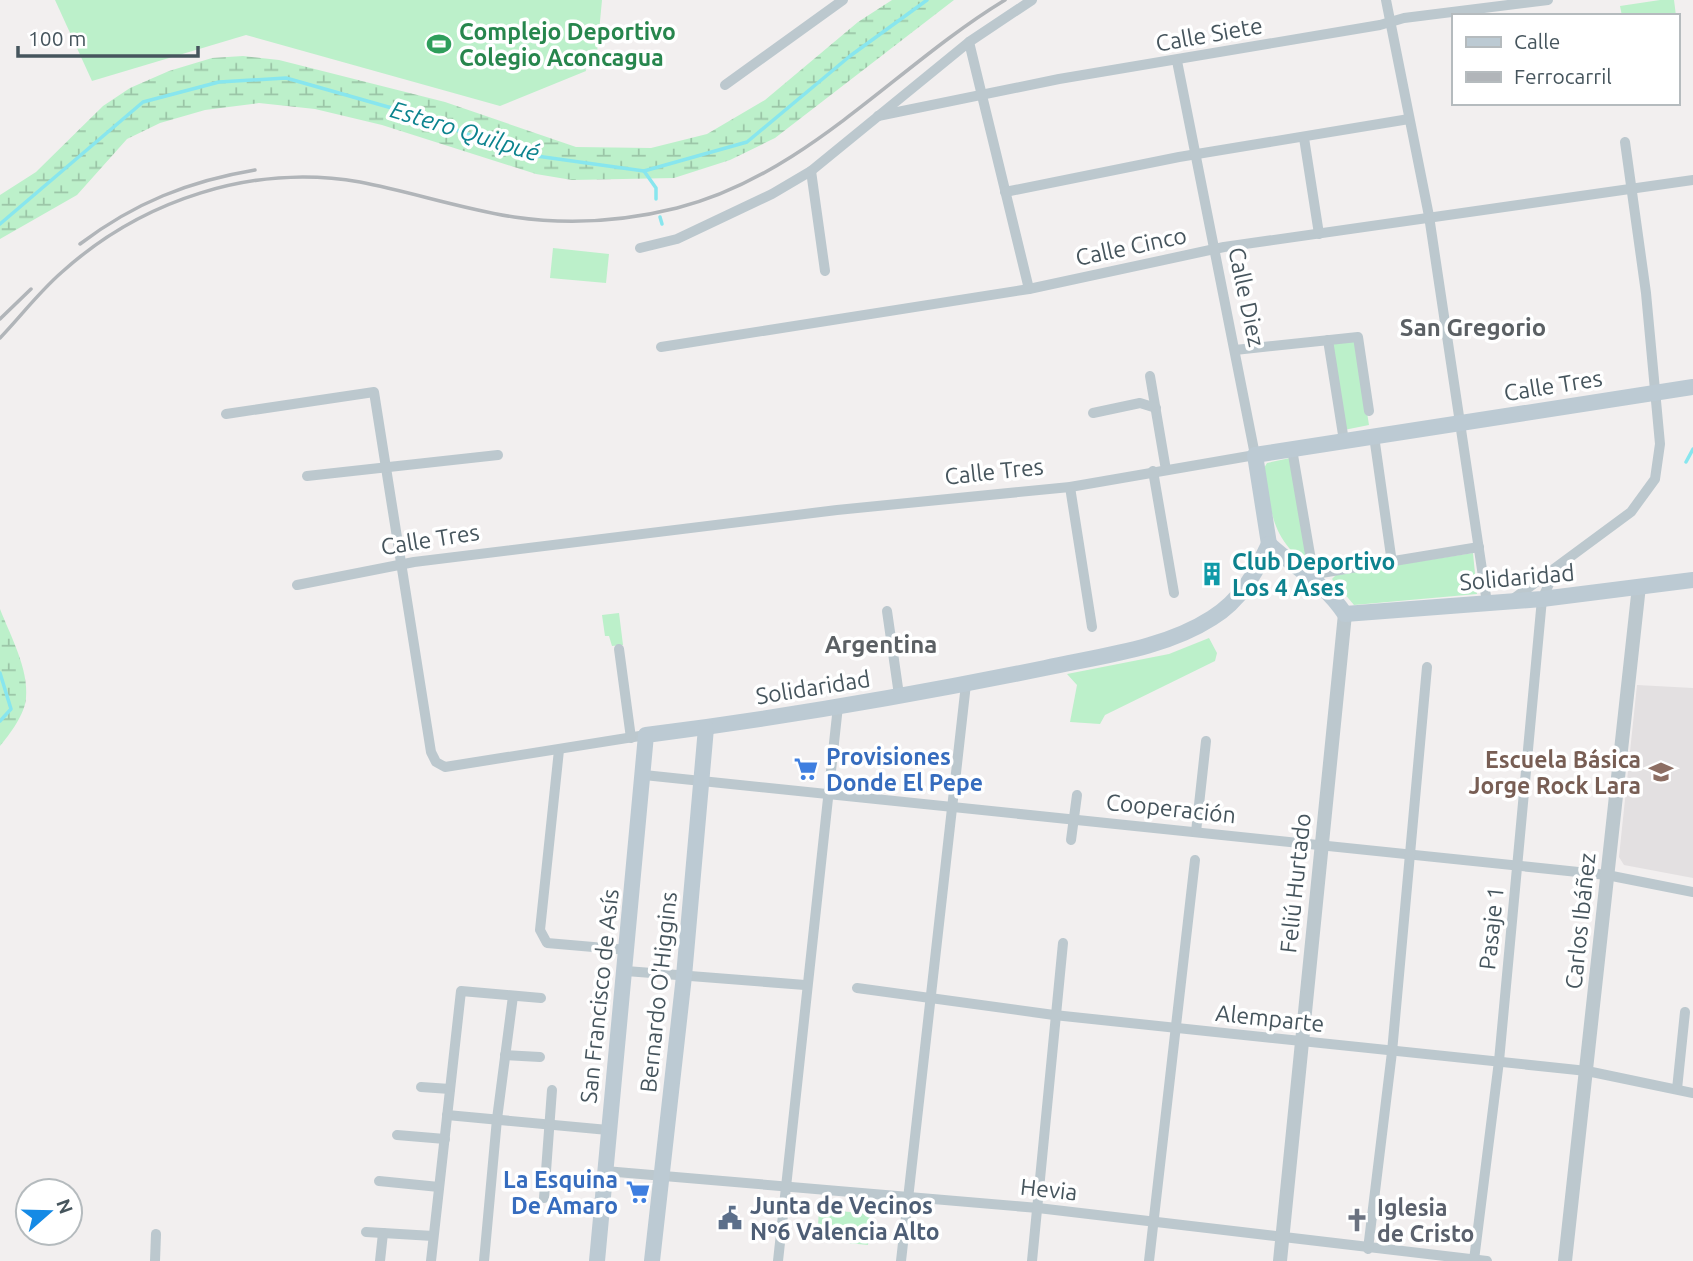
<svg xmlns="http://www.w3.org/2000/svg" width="1693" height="1261" viewBox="0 0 1693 1261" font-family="Ubuntu,sans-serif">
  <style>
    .education { fill: #e3e0e1 }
    .grass { fill: #bcf0ca }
    .wetland { fill: url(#wetland-marsh) }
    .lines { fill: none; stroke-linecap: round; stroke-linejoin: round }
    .stream { stroke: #88e6ee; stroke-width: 3.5 }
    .minor { stroke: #bcc8ce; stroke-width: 10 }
    .tertiary { stroke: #bcc8ce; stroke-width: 14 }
    .secondary { stroke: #bccad3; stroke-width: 16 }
    .rail { stroke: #b1b5b9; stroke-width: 3.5 }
    .labels { text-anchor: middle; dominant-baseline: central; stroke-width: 7; stroke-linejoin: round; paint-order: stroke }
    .leisure-label { font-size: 23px; font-weight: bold; fill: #27864d; stroke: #fff; text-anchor: start }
    .street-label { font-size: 23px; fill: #46555d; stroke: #fff }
    .culture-label { font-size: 23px; font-weight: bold; fill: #0d838f; stroke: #fff; text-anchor: start }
    .shop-label { font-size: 23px; font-weight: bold; fill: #366cbe; stroke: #fff; text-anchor: start }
    .education-label { font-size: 23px; font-weight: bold; fill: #785e54; stroke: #fff; text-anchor: end }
    .service-label { font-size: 23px; font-weight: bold; fill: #4e5e75; stroke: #fff; text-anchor: start }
    .worship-label { font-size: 23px; font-weight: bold; fill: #5b616d; stroke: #fff; text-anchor: start }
    .water-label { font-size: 24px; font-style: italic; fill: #0b838e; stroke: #fff }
    .neighbourhood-label { font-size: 24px; font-weight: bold; fill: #5b6064; stroke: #fff }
  </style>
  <defs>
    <pattern id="wetland-marsh" width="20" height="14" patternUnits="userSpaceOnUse" patternTransform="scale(1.75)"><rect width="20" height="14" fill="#bcf0ca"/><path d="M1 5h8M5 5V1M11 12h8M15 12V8" fill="none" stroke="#9bc5a7"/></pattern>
  </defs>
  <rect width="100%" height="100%" fill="#f2efef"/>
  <!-- education -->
  <path class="education" d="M1637,685l56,3v190l-69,-13 -5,-8z"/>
  <!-- grass -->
  <g class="grass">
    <path d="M55,0h547l-5,53 -13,7 2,11 -86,35 -254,-71 -154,46z"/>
    <path d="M1660,0h14l2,16h-54l-2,-10z"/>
    <path d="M553,248l56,6 -3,29 -56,-5z"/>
    <path d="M1355,339l14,86 -25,5 -14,-88z"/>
    <path d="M1290,458l18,109c-38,-33 -36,-52 -44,-99l3,-5z"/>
    <path d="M1473,553l4,41 -123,11 -22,-26 5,-5z"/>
    <path d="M619,613l4,32 -11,1 -3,-10h-4l-3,-21z"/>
    <path d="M1209,638l8,15 -2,8 -110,54 -5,9 -30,-2 7,-37 -10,-11 102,-20z"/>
    <path d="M819,1209l51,5 -2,31 -51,-5z"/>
  </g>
  <!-- wetland -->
  <g class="wetland">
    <path d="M892,0h62l-179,138 -45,22 -56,18 -102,2 -36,-6 -154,-49 -67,-16 -56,-6 -54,7 -45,13 -33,16 -50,56 -77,44v-44l36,-23 67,-66 27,-18 39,-17 43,-13 31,-2 36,4 166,42 131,45 75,1 56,-14 58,-34 93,-78z"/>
    <path d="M0,609c10,26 29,60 26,89 -1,16 -16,36 -26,48z"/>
  </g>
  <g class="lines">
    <!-- stream -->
    <g class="stream">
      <path d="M644,171l12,17v11"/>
      <path d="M660,217l2,7"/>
      <path d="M0,224l143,-122 76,-20 67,-4 127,36 109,40 122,17 103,-29 103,-86 77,-56"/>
      <path d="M1686,462l7,-13"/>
      <path d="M0,673l11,36 -11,12"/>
    </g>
    <!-- minor -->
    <g class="minor">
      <path d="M1386,0l43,216 58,387"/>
      <path d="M969,42l60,247"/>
      <path d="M725,85l118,-85"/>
      <path d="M878,116l181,-37 321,-54 24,-7 144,-18"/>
      <path d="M1304,138l15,96"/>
      <path d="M811,171l14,100"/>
      <path d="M1005,192l174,-35 230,-38"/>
      <path d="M640,248l37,-9 95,-45 39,-23 158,-129 63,-42"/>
      <path d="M1328,340l16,101"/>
      <path d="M661,347l368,-58 195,-42 469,-67"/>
      <path d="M1235,350l123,-13 11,74"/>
      <path d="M1150,376l16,94"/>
      <path d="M1093,413l47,-10 16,5"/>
      <path d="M226,414l148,-22 57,360 5,10 9,5 201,-32"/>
      <path d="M1374,436l18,127"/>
      <path d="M1292,449l20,117 -3,9 170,-28"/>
      <path d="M1153,471l21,122"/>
      <path d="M307,476l191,-21"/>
      <path d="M1070,487l22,140"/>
      <path d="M297,585l117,-23 423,-52 233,-23 185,-32 -78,-394"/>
      <path d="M1509,602l122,-90 24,-33 5,-35 -14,-151 -21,-151"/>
      <path d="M887,611l12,84"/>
      <path d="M619,649l12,89"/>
      <path d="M559,750l-19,180 7,13 81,7"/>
      <path d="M644,775l963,100 86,17"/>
      <path d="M1196,832l10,-91"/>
      <path d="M1071,840l6,-45"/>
      <path d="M626,971l179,14"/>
      <path d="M857,988l197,27 533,56 106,22"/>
      <path d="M505,1055l35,2"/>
      <path d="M421,1087l29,2"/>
      <path d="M1677,1089l8,-77"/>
      <path d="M447,1115l161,15"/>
      <path d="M397,1135l48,4"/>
      <path d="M605,1171l433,37 449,53"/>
      <path d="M379,1181l60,6"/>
      <path d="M544,1198l8,-108"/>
      <path d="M366,1232l67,4"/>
      <path d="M1368,1249l24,-197 35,-385"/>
      <path d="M1474,1260l25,-199 43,-462 14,-30"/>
      <path d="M155,1261l1,-27"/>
      <path d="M380,1261l3,-28"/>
      <path d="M431,1261l30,-270 80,7"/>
      <path d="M484,1261l13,-142 16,-123"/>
      <path d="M778,1261l60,-555"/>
      <path d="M901,1261l65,-577"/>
      <path d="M1032,1261l31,-318"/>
      <path d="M1149,1261l46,-401"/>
    </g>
    <!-- tertiary -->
    <g class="tertiary">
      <path d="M1280,1261l65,-647"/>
      <path d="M1565,1261l74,-675"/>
    </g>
    <!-- secondary -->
    <g class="secondary">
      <path d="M1269,544l-14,-89 438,-68"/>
      <path d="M1269,544c28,26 54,37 76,70l197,-15 151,-19"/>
      <path d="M597,1261l49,-526c134,-17 267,-40 399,-67 55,-12 119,-19 167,-50 29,-18 43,-44 57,-74"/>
      <path d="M652,1261l32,-285 22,-248"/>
    </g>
    <!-- rail -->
    <g class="rail">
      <path d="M80,244c54,-41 109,-63 175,-74"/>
      <path d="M0,319l31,-30"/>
      <path d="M0,338c21,-22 39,-46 62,-66 80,-72 191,-109 298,-90 52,10 102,27 154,35 54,8 111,4 163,-9 128,-32 219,-142 328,-208"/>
    </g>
  </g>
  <!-- icons -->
  <defs>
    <g id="stadium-bare" transform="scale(1.89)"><path d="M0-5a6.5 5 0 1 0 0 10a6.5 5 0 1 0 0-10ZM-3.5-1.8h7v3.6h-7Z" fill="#2e9e5b" stroke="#fff" stroke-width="2.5" paint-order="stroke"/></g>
    <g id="building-bare" transform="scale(1.89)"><path d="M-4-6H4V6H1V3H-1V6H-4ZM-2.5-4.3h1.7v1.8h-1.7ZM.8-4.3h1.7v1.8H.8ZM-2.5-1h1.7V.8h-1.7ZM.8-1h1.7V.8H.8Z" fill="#0f9aa8" stroke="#fff" stroke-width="2.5" paint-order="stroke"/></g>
    <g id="supermarket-bare" transform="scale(1.89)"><path d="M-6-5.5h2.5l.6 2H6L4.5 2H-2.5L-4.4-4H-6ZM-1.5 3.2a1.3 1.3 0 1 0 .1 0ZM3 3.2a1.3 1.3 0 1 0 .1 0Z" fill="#3f7fe0" stroke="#fff" stroke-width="2.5" paint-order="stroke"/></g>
    <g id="school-bare" transform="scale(1.89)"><path d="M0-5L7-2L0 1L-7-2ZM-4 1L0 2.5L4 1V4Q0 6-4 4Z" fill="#8d6e63" stroke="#fff" stroke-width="2.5" paint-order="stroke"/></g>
    <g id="civic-bare" transform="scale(1.89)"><path d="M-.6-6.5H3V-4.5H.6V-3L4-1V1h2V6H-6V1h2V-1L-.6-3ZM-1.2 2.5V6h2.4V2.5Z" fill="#5c6f8a" stroke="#fff" stroke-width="2.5" paint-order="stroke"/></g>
    <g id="church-bare" transform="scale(1.89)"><path d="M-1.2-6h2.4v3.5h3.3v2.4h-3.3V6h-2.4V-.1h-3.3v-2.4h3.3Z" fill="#6b7280" stroke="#fff" stroke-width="2.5" paint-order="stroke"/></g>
  </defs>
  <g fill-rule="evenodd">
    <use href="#stadium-bare" x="439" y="44"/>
    <use href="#building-bare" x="1212" y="574"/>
    <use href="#supermarket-bare" x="806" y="769"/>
    <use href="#school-bare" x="1661" y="772"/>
    <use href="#supermarket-bare" x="638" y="1192"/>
    <use href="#civic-bare" x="730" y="1218"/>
    <use href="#church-bare" x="1357" y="1220"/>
  </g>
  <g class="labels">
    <!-- leisure labels -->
    <g class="leisure-label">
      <text x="459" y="31">Complejo Deportivo<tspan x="459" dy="26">Colegio Aconcagua</tspan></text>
    </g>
    <!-- street labels -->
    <g class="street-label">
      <text transform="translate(1209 34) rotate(-10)">Calle Siete</text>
      <text transform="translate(1131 246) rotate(-12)">Calle Cinco</text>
      <text transform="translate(1247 297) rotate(78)">Calle Diez</text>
      <text transform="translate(1553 385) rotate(-9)">Calle Tres</text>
      <text transform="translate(994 471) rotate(-6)">Calle Tres</text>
      <text transform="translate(430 539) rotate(-9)">Calle Tres</text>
      <text transform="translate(1517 577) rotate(-5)">Solidaridad</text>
      <text transform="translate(813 687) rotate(-9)">Solidaridad</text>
      <text transform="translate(1171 808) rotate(6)">Cooperación</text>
      <text transform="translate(1295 883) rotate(-84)">Feliú Hurtado</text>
      <text transform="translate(1580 921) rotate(-84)">Carlos Ibáñez</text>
      <text transform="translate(1491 928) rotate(-84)">Pasaje 1</text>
      <text transform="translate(658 992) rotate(-84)">Bernardo O'Higgins</text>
      <text transform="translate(599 996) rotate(-84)">San Francisco de Asís</text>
      <text transform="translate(1270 1018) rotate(6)">Alemparte</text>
      <text transform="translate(1049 1189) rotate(6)">Hevia</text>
    </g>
    <!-- culture labels -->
    <g class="culture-label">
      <text x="1232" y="561">Club Deportivo<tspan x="1232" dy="26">Los 4 Ases</tspan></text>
    </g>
    <!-- shop labels -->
    <g class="shop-label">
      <text x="826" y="756">Provisiones<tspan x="826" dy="26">Donde El Pepe</tspan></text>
      <text x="618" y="1179" text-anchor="end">La Esquina<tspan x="618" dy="26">De Amaro</tspan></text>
    </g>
    <!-- education labels -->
    <g class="education-label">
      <text x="1641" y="759">Escuela Básica<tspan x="1641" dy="26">Jorge Rock Lara</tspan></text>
    </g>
    <!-- service labels -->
    <g class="service-label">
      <text x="750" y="1205">Junta de Vecinos<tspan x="750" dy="26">Nº6 Valencia Alto</tspan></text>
    </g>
    <!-- worship labels -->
    <g class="worship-label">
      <text x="1377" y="1207">Iglesia<tspan x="1377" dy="26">de Cristo</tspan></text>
    </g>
    <!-- water labels -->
    <g class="water-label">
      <text transform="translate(465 131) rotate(17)">Estero Quilpué</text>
    </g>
    <!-- neighbourhood labels -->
    <g class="neighbourhood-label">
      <text x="1473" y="327">San Gregorio</text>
      <text x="881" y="644">Argentina</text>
    </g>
  </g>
  <!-- legend -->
  <rect x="1452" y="14" width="228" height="91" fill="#ffffff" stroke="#b5bbbe" stroke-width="2"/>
  <rect x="1466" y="37" width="35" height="10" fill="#bccad3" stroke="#b5bbbe" stroke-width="2"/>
  <text x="1514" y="49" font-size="21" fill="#46555d">Calle</text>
  <rect x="1466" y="72" width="35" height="10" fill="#b1b5b9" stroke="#b5bbbe" stroke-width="2"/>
  <text x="1514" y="84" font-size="21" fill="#46555d">Ferrocarril</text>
  <!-- north arrow -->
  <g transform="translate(49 1212) rotate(70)"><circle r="33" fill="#ffffff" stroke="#b5bbbe" stroke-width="2"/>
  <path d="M0-5L12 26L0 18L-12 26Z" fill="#158ae5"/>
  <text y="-10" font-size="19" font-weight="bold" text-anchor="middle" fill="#46555d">N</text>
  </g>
  <!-- scale -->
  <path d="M18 46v10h180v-10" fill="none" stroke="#46555d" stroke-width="3.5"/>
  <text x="28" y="46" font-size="21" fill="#46555d" stroke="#ffffff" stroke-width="5" paint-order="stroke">100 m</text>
</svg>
